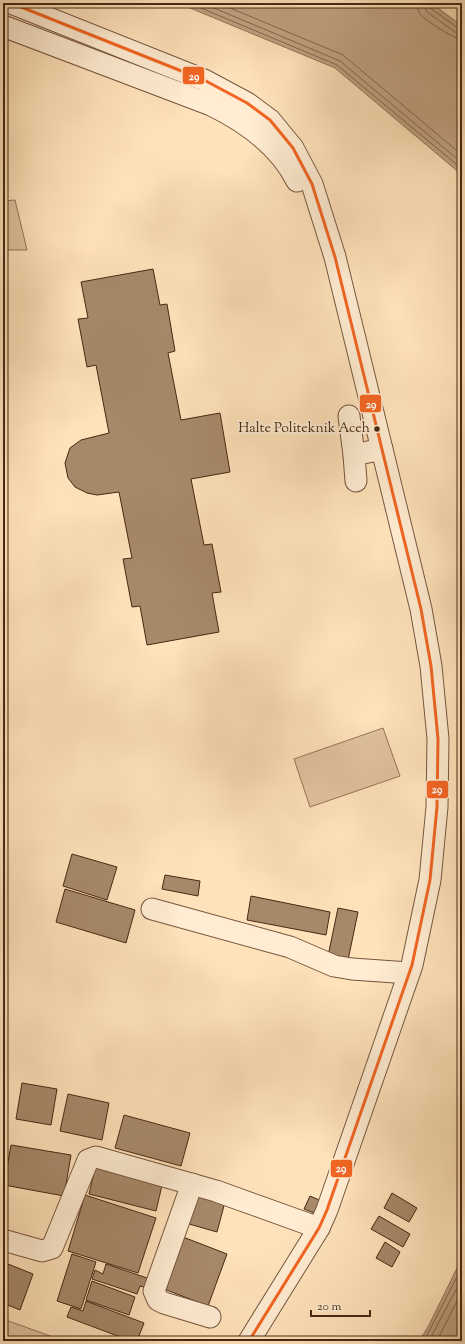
<svg xmlns="http://www.w3.org/2000/svg" width="465" height="1344" viewBox="0 0 465 1344" font-family="'Sorts Mill Goudy',serif">
  <style>
    .green { fill: #e0c29e; stroke: #947559 }
    .water { fill: #c1a382; stroke: #917256 }
    .lines { fill: none; stroke-linecap: round; stroke-linejoin: round }
    .shore { stroke: #84664b; stroke-width: 1 }
    .building { fill: #a7896a; stroke: #482814 }
    .minor-casing { stroke: #76563e; stroke-width: 23 }
    .minor { stroke: #ffecd2; stroke-width: 21 }
    .bus-1-casing { stroke: #ffecd2; stroke-width: 6 }
    .bus-1 { stroke: #f26522; stroke-width: 3 }
    .bus-dot { fill: #482814; stroke: #ffecd2; stroke-width: 1.5 }
    .labels { text-anchor: middle; dominant-baseline: central; stroke-width: 4; stroke-linejoin: round; paint-order: stroke }
    .bus-label { font-size: 14px; fill: #482814; stroke: #ffecd2; text-anchor: end }
    .line-badge { stroke: #ffecd2; stroke-width: 1.5 }
    .badge-label { font-size: 11px; text-anchor: middle; font-weight: bold; fill: #fff }
  </style>
  <rect width="100%" height="100%" fill="#ffe2ba"/>
  <filter id="stains"><feTurbulence type="fractalNoise" baseFrequency=".005" numOctaves="4"/><feColorMatrix values="0 0 0 0 .2 0 0 0 0 .09 0 0 0 0 .02 0 0 0 .5 -.17"/></filter>
  <radialGradient id="worn" r=".72"><stop offset=".6" stop-color="#630" stop-opacity="0"/><stop offset="1" stop-color="#630" stop-opacity=".3"/></radialGradient>
  <!-- green -->
  <g class="green">
    <path d="M15,200l12,50h-24v-49z"/>
    <path d="M383,728l17,48 -90,31 -16,-48z"/>
    <path d="M3,1319l61,22h-61z"/>
  </g>
  <!-- water -->
  <g class="water">
    <path d="M178,3h250l10,5 24,18v149l-127,-107z"/>
    <path d="M462,1258v83h-43l9,-14z"/>
  </g>
  <g class="lines">
    <!-- shore -->
    <g class="shore">
      <path d="M189,3l148,62 125,104"/>
      <path d="M202,3l138,58 122,102"/>
      <path d="M218,3l125,52 119,100"/>
      <path d="M417,3c0,5 1,8 4,12 5,6 34,24 41,25"/>
      <path d="M423,3l4,9 28,20 7,2"/>
      <path d="M428,3l2,5 28,20 4,1"/>
      <path d="M424,1341l38,-74"/>
      <path d="M429,1341l33,-63"/>
      <path d="M437,1341l25,-50"/>
    </g>
  </g>
  <!-- building -->
  <g class="building">
    <path d="M153,269l7,36 7,-1 8,47 -7,2 13,67 39,-7 10,59 -39,7 13,66 8,-1 9,48 -9,1 7,39 -72,13 -7,-39 -8,1 -9,-48 9,-1 -13,-66 -22,3 -10,-2 -12,-6 -7,-9 -3,-15 5,-15 11,-8 28,-7 -13,-68 -9,2 -9,-48 10,-1 -7,-36z"/>
    <path d="M72,854l45,13 -10,33 -44,-14z"/>
    <path d="M165,875l35,6 -2,15 -36,-7z"/>
    <path d="M65,889l70,21 -9,33 -70,-21z"/>
    <path d="M251,896l79,16 -4,23 -79,-15z"/>
    <path d="M338,908l20,4 -11,53 -20,-4z"/>
    <path d="M22,1083l35,6 -6,36 -35,-6z"/>
    <path d="M68,1094l41,9 -7,37 -42,-9z"/>
    <path d="M124,1115l66,18 -9,33 -66,-18z"/>
    <path d="M11,1145l60,10 -7,41 -60,-11z"/>
    <path d="M96,1164l67,17 -7,30 -67,-17z"/>
    <path d="M392,1193l25,15 -8,14 -25,-14z"/>
    <path d="M196,1194l29,8 -8,30 -28,-8z"/>
    <path d="M85,1195l71,23 -18,55 -70,-22z"/>
    <path d="M310,1196l14,6 -5,13 -15,-6z"/>
    <path d="M379,1216l31,18 -7,13 -32,-18z"/>
    <path d="M183,1237l44,17 -19,52 -44,-17z"/>
    <path d="M385,1242l15,10 -8,15 -16,-9z"/>
    <path d="M72,1254l24,8 -15,47 -24,-8z"/>
    <path d="M3,1262l30,12 -13,36 -17,-7z"/>
    <path d="M106,1264l44,15 -3,9 -7,-2 -3,8 -45,-15 3,-9 8,4z"/>
    <path d="M92,1281l43,16 -6,18 -43,-15z"/>
    <path d="M86,1301l58,22 -7,18h-6l-64,-24 4,-10 12,4z"/>
  </g>
  <g class="lines">
    <!-- minor casing -->
    <g class="minor-casing">
      <g id="minor">
        <path d="M11,3l193,77 43,23 23,17 23,28 19,36 23,73 86,352 10,57 7,73 -1,68 -7,73 -18,85 -85,245 -8,18 -70,113"/>
        <path d="M3,26l208,79c35,17 68,40 86,76"/>
        <path d="M349,416l5,39"/>
        <path d="M356,481l-2,-26 28,-6"/>
        <path d="M152,909l138,38 44,19 18,3 57,4"/>
        <path d="M192,1184l-38,107 4,9 6,3 46,14"/>
        <path d="M3,1240l39,11 10,-3 36,-88 8,-3 120,34 103,37"/>
      </g>
    </g>
    <!-- minor -->
    <use href="#minor" class="minor"/>
    <!-- bus-1 casing -->
    <g class="bus-1-casing">
      <path id="bus-1" d="M11,3l193,77 43,23 23,17 23,28 19,36 23,73 86,352 10,57 7,73 -1,68 -7,73 -18,85 -85,245 -8,18 -70,113"/>
    </g>
    <!-- bus-1 -->
    <use href="#bus-1" class="bus-1"/>
  </g>
  <!-- markers -->
  <circle class="bus-dot" cx="377" cy="429" r="3.5"/>
  <g class="labels">
    <!-- bus labels -->
    <g class="bus-label">
      <text x="370" y="429">Halte Politeknik Aceh</text>
    </g>
  </g>
  <g class="line-badge">
    <rect x="182" y="66" width="23" height="19" rx="4" fill="#f26522"/>
    <rect x="359" y="394" width="23" height="19" rx="4" fill="#f26522"/>
    <rect x="426" y="780" width="23" height="19" rx="4" fill="#f26522"/>
    <rect x="330" y="1159" width="23" height="19" rx="4" fill="#f26522"/>
  </g>
  <g class="badge-label">
    <text x="194" y="80">29</text>
    <text x="371" y="408">29</text>
    <text x="437" y="793">29</text>
    <text x="341" y="1172">29</text>
  </g>
  <!-- margin -->
  <rect width="465" height="1344" fill="none" stroke="#ffe2ba" stroke-width="16"/>
  <rect x="4" y="4" width="457" height="1336" fill="none" stroke="#482814" stroke-width="2"/>
  <rect x="8" y="8" width="449" height="1328" fill="none" stroke="#482814"/>
  <!-- scale -->
  <path d="M311 1310v6h59v-6" fill="none" stroke="#482814" stroke-width="2"/>
  <text x="317" y="1310" font-size="12" fill="#482814" stroke="#ffecd2" stroke-width="3" paint-order="stroke">20 m</text>
  <rect width="100%" height="100%" filter="url(#stains)"/>
  <rect width="100%" height="100%" fill="url(#worn)"/>
</svg>
